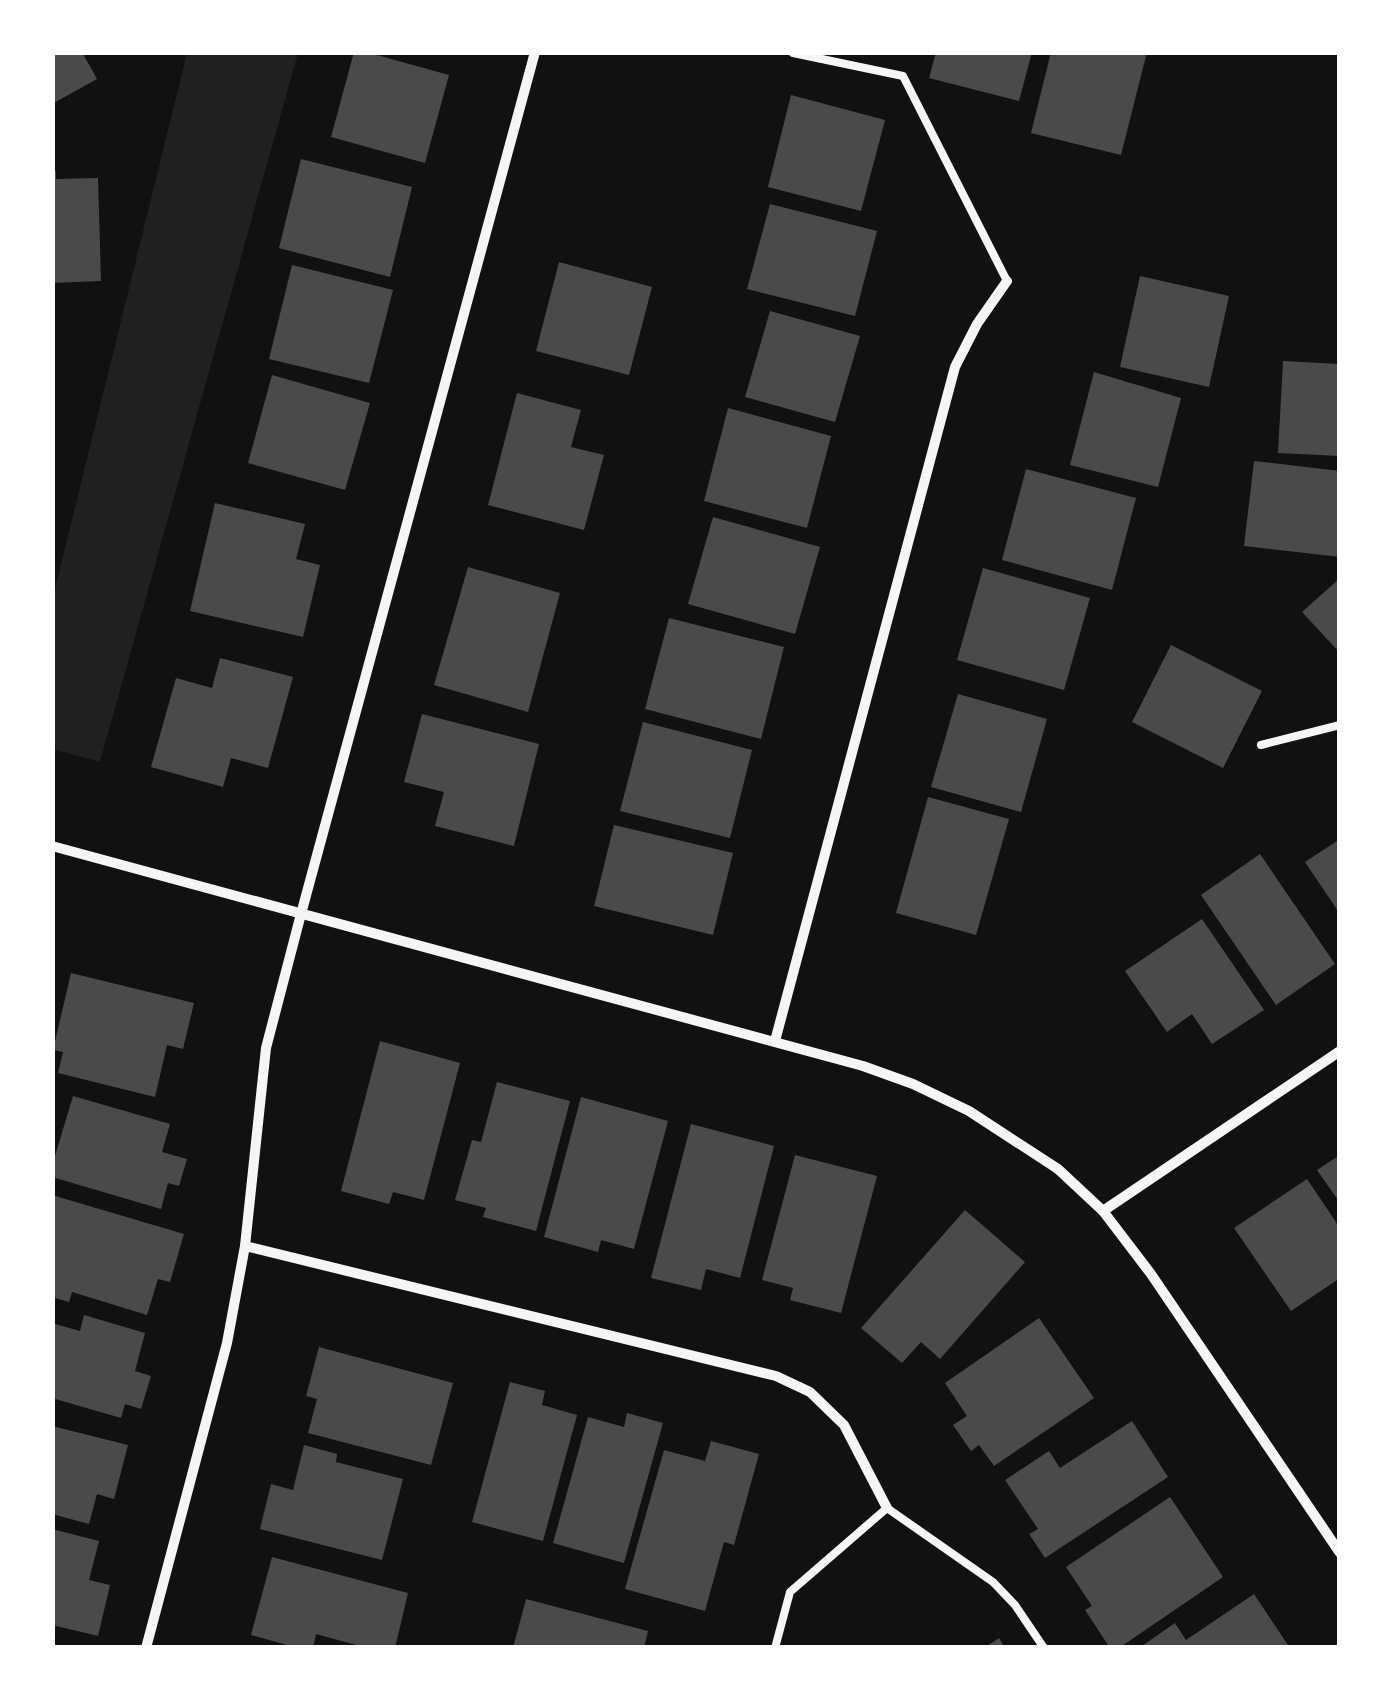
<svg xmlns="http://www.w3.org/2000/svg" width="1392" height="1700" viewBox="0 0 1392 1700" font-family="'Noto Sans',sans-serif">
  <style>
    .green { fill: #202020 }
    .building { fill: #4a4a4a }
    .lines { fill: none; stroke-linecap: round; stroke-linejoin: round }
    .service { stroke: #f5f5f5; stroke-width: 8 }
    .minor { stroke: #f5f5f5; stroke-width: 10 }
  </style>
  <rect width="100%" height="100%" fill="#111"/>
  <!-- green -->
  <path class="green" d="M187,53h111l-198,709 -47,-13v-152z"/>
  <!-- building -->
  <g class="building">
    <path d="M52,52h30l15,27 -45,25z"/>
    <path d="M354,52h12l83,23 -24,88 -94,-26z"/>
    <path d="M936,52h96l-13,49 -90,-23z"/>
    <path d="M1051,52h96l-26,103 -90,-22z"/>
    <path d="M791,95l94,25 -24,91 -93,-24z"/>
    <path d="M301,159l111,28 -22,90 -111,-29z"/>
    <path d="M52,171h4v8l42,-1 3,103 -49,2z"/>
    <path d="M770,204l107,27 -22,85 -108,-27z"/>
    <path d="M559,262l93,25 -23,88 -93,-24z"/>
    <path d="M292,265l101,25 -24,93 -100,-24z"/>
    <path d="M1140,276l89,20 -20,91 -89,-20z"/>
    <path d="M770,311l90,25 -25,86 -90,-25z"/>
    <path d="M1283,361l57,3v92l-62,-3z"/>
    <path d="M1094,372l87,26 -23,89 -88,-22z"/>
    <path d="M272,375l98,28 -25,87 -97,-27z"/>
    <path d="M517,393l64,17 -10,37 33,8 -20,75 -96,-25z"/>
    <path d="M728,408l103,28 -24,92 -103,-27z"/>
    <path d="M1254,461l86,10v86l-96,-11z"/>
    <path d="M1026,469l110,29 -24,92 -110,-30z"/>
    <path d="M215,503l90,21 -9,35 24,6 -17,72 -113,-26z"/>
    <path d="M713,517l107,30 -25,87 -107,-30z"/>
    <path d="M468,567l92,26 -32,119 -94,-27z"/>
    <path d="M983,568l107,30 -26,92 -107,-30z"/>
    <path d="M1340,578v75l-38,-41z"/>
    <path d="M669,618l115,29 -23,92 -116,-30z"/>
    <path d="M1171,645l91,46 -39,77 -91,-46z"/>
    <path d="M220,658l73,19 -25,91 -37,-10 -8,29 -72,-20 25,-89 36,10z"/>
    <path d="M958,694l89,25 -26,93 -90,-25z"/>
    <path d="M422,714l117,30 -25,102 -79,-20 9,-34 -40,-10z"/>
    <path d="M643,722l109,28 -22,88 -110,-27z"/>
    <path d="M928,797l81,22 -33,116 -80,-22z"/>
    <path d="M614,825l119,28 -20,82 -119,-29z"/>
    <path d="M1340,839v75l-35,-52z"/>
    <path d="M1260,854l75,110 -59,41 -75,-110z"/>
    <path d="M1202,919l62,91 -52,34 -20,-30 -25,18 -42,-61z"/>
    <path d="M71,973l123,30 -11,46 -16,-4 -12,52 -97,-24 5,-21 -10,-2z"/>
    <path d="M380,1041l80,22 -36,137 -31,-8 -4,12 -48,-13z"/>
    <path d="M497,1082l73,19 -34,130 -53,-14 3,-9 -31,-8 17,-60 9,2z"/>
    <path d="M73,1096l97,28 -8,28 25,7 -8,27 -11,-3 -7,26 -109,-32v-11z"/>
    <path d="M581,1097l87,24 -34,128 -33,-9 -3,12 -54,-15z"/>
    <path d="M691,1124l83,22 -34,132 -34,-9 -5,21 -50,-12z"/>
    <path d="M795,1155l82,21 -36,137 -51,-13 3,-12 -31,-8z"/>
    <path d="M1340,1155v48l-23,-33z"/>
    <path d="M1307,1179l33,49v50l-49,33 -57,-83z"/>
    <path d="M52,1195l132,39 -14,48 -12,-3 -11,36 -75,-23 -3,10 -17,-5z"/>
    <path d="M965,1210l60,52 -85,97 -19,-17 -19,21 -41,-35z"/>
    <path d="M84,1315l61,18 -10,38 16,5 -10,33 -16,-5 -4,14 -69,-20v-75l28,8z"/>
    <path d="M1039,1318l55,80 -100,68 -15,-21 -8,6 -18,-26 14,-9 -22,-33z"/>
    <path d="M319,1347l134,36 -22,82 -123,-32 9,-34 -11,-3z"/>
    <path d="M510,1382l35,9 -3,14 35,10 -34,126 -71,-19z"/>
    <path d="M627,1413l36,10 -39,140 -71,-20 35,-126 36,10z"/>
    <path d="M1132,1421l36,56 -123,81 -16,-24 9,-5 -33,-49 44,-29 11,17z"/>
    <path d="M52,1426l76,19 -14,54 -17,-5 -8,30 -37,-10z"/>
    <path d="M711,1441l48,13 -25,91 -10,-3 -19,69 -80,-22 39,-139 41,11z"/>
    <path d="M304,1445l33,9 -1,8 67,17 -21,81 -122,-31 11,-45 22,6z"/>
    <path d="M1170,1497l53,80 -104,71h-9l-25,-38 7,-4 -26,-39z"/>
    <path d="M52,1529l47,12 -10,39 21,5 -12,51 -46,-11z"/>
    <path d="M272,1557l136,36 -13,55h-28l-51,-14 -3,14h-15l-47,-13z"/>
    <path d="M1254,1594l36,54h-151l36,-25 11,17z"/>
    <path d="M526,1599l122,32 -4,17h-131z"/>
    <path d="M999,1638l6,10h-21z"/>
  </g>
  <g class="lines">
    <!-- service -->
    <g class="service">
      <path d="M793,53l110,23 104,205"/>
      <path d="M1261,745l79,-20"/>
      <path d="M775,1648l15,-56 97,-84 106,74 22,23 29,43"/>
    </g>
    <!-- minor -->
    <g class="minor">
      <path d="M52,846l811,220 50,18 56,27 89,58 45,42 48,63 189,279"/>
      <path d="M775,1041l180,-674 22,-43 30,-43"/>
      <path d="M1103,1211l237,-160"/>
      <path d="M245,1246l531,130 34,16 34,33 43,83"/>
      <path d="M146,1648l81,-305 18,-97 21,-198 35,-134 234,-862"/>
    </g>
  </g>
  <!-- border -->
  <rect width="1392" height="1700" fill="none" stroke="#ffffff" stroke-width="110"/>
</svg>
